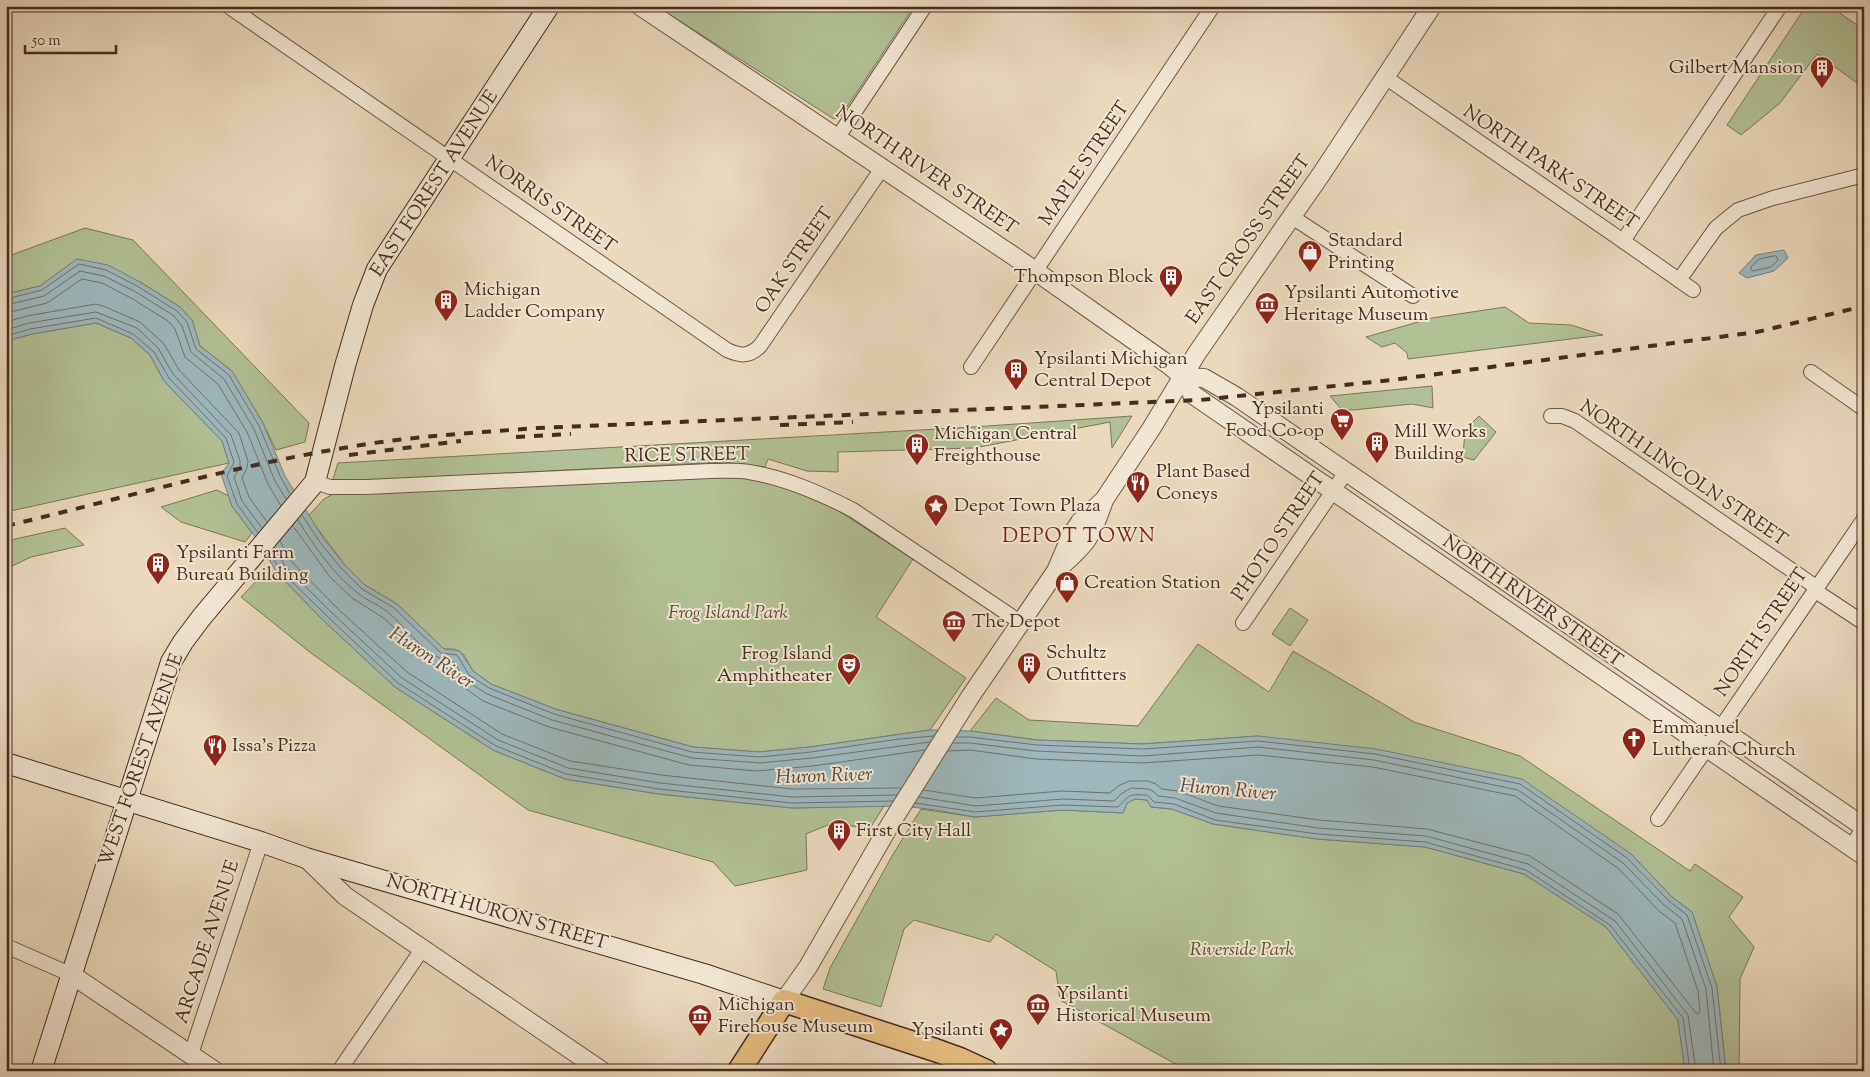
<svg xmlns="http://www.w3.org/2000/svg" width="1870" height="1077" viewBox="0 0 1870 1077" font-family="'Sorts Mill Goudy',serif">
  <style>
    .green { fill: #b2c095; stroke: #7b765a }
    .water { fill: #9db7bc; stroke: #797f7d }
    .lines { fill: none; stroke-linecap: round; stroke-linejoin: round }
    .shore { stroke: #70726d; stroke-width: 1 }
    .minor-casing { stroke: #6e5746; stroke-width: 16 }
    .tertiary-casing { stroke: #6e5746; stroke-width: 20 }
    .secondary-casing { stroke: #442c1e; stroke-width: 22 }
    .primary-casing { stroke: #442c1e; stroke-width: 25 }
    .minor { stroke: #f1e6d4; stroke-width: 14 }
    .tertiary { stroke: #f1e6d4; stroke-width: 18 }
    .secondary { stroke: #f1e6d4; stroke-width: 20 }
    .primary { stroke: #e5bc7e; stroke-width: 22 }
    .rail { stroke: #442c1e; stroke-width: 4; stroke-dasharray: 9 9; stroke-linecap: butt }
    .labels { text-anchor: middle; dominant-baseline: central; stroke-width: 4; stroke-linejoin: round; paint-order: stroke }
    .poi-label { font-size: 19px; fill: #442c1e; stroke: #f1e6d4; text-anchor: start }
    .street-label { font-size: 19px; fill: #442c1e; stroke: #f1e6d4 }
    .park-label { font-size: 19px; font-style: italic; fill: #5a4a36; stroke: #f1e6d4 }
    .neighbourhood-label { font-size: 20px; letter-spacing: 1px; fill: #7a1f14; stroke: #f1e6d4 }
    .water-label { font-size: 20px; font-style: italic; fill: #56483e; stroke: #f1e6d4 }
  </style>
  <rect width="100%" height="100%" fill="#ead9bd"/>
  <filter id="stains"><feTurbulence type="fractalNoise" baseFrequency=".004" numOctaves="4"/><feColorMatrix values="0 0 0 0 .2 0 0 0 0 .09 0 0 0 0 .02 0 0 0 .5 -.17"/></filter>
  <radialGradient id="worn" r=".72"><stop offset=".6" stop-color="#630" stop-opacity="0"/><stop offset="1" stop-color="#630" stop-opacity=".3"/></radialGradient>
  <!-- green -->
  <g class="green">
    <path d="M656,6h258l-73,110 -7,3z"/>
    <path d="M1806,6h24l34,24v58l-47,-34 -37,49 -39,32 -14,-10z"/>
    <path d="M85,228l48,12 176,183 -4,19 -29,8 -13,-27 -31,-52 -32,-25 -8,-26 -12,-13 -40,-25 -63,-23 -37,27 -34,8v-37z"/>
    <path d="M1505,307l24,16 42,2 32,10 -195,24 -1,-6 -12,-10 -13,4 -16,-10 66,-19z"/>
    <path d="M96,323l35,15 19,17 14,26 58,60 7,22 -223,49v-171l26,-7z"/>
    <path d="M1432,386l1,22 -21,-4 -59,6 -12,-1 -11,-13z"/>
    <path d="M1132,416l-20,32 -2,-26 -136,26 -136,4v20l-31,-1 -39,-12 -3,8 -41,-5 -389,20 -2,-3 5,-16 635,-36z"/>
    <path d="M1479,416l17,16 -22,28 -11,-3 2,-27z"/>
    <path d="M737,477l36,5 40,16 24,12 76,49 -37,58 90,61 -36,52 -120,17 -51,5 -66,-5 -138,-38 -64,-25 -18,-13 -9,-16 -9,-6h-11l-47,-45 -32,-19 -20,-20 -37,-49 16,-17 9,-5z"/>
    <path d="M217,490l12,6 3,10 20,27 -7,9 -64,-20 -20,-15z"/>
    <path d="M65,528l19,17 -53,12 -25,12v-28z"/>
    <path d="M265,572h11l48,49 71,66 98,63 72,29 94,15 133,14 92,-2 -15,24 -34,-8 -29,12 1,36 -72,16 -22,-24 -185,-52 -217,-157 -70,-56z"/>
    <path d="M1290,608l18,12 -18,26 -18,-12z"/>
    <path d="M1198,644l71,48 24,-41 121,71 106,34 170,115 5,-7 48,33 -14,20 25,30 -14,32 -1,92h-13l-9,-84 -25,-75 -20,-15 -41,-43 -373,-118 -115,8 -106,-4 -67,-9 26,-33 33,22 109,6z"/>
    <path d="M1135,799l12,1 4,7 21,2 41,15 104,15 108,8 99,27 82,53 72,93 7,51h-497l-128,-71 -4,-29 -60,-37 -6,8 -76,-22 -10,9 -23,78 -58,-18 7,-21 62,-112 29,-47 54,8 88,-7 60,3 4,-10z"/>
  </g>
  <!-- water -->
  <g class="water">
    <path d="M1784,250l4,8 -14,13 -27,7 -8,-5 17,-18z"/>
    <path d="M77,259l31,6 32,17 40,25 12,13 8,26 32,25 31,52 22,53 38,62 22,27 20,20 32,19 47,45 16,2 13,20 18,13 64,25 138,38 66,5 51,-5 120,-17 40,1 67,9 106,4 115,-8 118,13 146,30 109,75 41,43 20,15 25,75 9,84h-41l-7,-51 -72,-93 -82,-53 -99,-27 -108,-8 -104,-15 -41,-15 -21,-2 -4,-7 -12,-1 -8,4 -4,10 -60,-3 -88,7 -39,-7 -33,-4 -111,2 -133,-14 -94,-15 -72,-29 -98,-63 -71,-66 -48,-49 -16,-29 -28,-37 -11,-32 8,-11 -7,-22 -58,-60 -14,-26 -19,-17 -35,-15 -64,11 -26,7v-47l34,-8z"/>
  </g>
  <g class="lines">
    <!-- shore -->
    <g class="shore">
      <path d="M1776,256l2,4 -7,7 -18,4 -2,-1v-3l8,-8z"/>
      <path d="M6,299l36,-9 37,-26 27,6 31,16 40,25 10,11 9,27 33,26 30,51 22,52 9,16"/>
      <path d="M6,305l38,-9 36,-25 24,5 30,15 39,24 9,11 9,26 33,27 30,50 21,52 11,18"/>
      <path d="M6,313l41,-10 35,-24 20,4 29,15 37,23 7,8 10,28 33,27 29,48 21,52 13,22"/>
      <path d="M6,322l21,-6 69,-12 7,2 37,16 24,22 15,26 60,63 9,28 -1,7 -5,10 7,19 18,25"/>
      <path d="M6,330l23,-7 67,-11 41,16 21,20 15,26 58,61 9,26v6l-6,10 8,24 20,27"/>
      <path d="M6,336l24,-7 66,-11 37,16 21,18 15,26 57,60 8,24 -7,14 10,28 21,29"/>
      <path d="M302,515l17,26 22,27 21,21 32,19 47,45 16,2 12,20 20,13 65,26 138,38 67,5 52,-5 88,-13 35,-3"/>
      <path d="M298,520c16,26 36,55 61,74 10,8 23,12 32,21 19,17 36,44 63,47l11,18 22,14 65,26 140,38 68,5 52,-5 118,-16"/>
      <path d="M293,526l37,51 22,21 33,21 48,45 16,5 13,17 21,15 66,26 140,38 68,6 56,-5 112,-16"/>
      <path d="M280,541l11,20 46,47 70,64 95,62 68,27 91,14 131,14 109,-1"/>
      <path d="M275,548l10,18 47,47 70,65 96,62 70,28 92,15 132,14 105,-2"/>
      <path d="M270,553l10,17 48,47 70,66 98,63 70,28 93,15 133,14 101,-2"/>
      <path d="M957,737h13l67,8 106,4 115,-8 117,13 145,30 107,74 42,43 18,14 25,73 9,83"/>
      <path d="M953,743h17l66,8 107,5 115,-9 116,13 144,30 105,73 41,42 18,14 24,70 8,82"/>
      <path d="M923,790l53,8 86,-7 48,2 8,-7 11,-5h19l8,3 6,5 16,2 40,15 101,14 108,9 103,27 88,58 78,99 2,1 2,-2 -2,-21 -23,-68 -16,-12 -40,-42 -104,-73 -142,-29 -115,-12 -116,8 -106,-4 -66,-9 -22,1"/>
      <path d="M919,797l57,9 87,-7 51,2 7,-7 10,-6 17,1 5,2 5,5 17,2 41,15 102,15 108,8 102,28 87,57 73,94 8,56"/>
      <path d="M915,803l60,9 88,-7 55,2c12,-12 9,-13 29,-12l7,7 20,2 41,16 103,14 107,8 101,28 84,55 73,93 7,53"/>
    </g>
    <!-- minor casing -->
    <g class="minor-casing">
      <g id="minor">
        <path d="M228,6l499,344c13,6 22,7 33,-4l123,-179"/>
        <path d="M1385,77l238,164 70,49"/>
        <path d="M838,137l87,-131"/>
        <path d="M1292,217l121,79"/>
        <path d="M1623,241l157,-235"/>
        <path d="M1679,280l37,-52 22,-18 35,-12 91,-23"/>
        <path d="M971,367l242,-361"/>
        <path d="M1811,372l53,37"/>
        <path d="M1551,416h11l13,5 241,166"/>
        <path d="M315,482l15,5h37l343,-16c13,0 27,-1 39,1 37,6 71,21 104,38l167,112"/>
        <path d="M1814,590l50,33"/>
        <path d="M1243,623l103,-151"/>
        <path d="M1658,819l206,-300"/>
        <path d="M1851,847l13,-20"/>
        <path d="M6,946l66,29"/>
        <path d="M191,1054l70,-212"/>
        <path d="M339,1071l84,-123"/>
      </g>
    </g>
    <!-- tertiary casing -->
    <g class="tertiary-casing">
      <g id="tertiary">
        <path d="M640,6l381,255 148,104 14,12 9,17 672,462"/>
        <path d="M1183,377l21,1 33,19 627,430"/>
        <path d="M1060,567c27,-24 31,-29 43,-64"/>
        <path d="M306,858l39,38 257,175"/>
        <path d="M72,975l143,96"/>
        <path d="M784,1001l24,-34 83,-144 79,-126 86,-126 15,-35 9,-14 24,-22 47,-71 46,-76 125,-180 110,-167"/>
      </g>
    </g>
    <!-- secondary casing -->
    <g class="secondary-casing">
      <g id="secondary">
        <path d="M6,763l255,79 45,16 398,116 80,27"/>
        <path d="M41,1071l130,-409 12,-20 18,-24 114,-136 30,-116 18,-61 14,-36 172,-263"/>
      </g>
    </g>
    <!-- primary casing -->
    <g class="primary-casing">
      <path id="primary" d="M739,1071l45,-70 151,49 25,9 26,12"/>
    </g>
    <!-- minor -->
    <use href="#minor" class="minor"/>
    <!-- tertiary -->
    <use href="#tertiary" class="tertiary"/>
    <!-- secondary -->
    <use href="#secondary" class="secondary"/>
    <!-- primary -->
    <use href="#primary" class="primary"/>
    <!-- rail -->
    <g class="rail">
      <path d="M780,425l73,-3"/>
      <path d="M516,437l55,-3"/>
      <path d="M349,455l112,-14"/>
      <path d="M6,526c114,-27 227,-60 343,-79 62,-11 125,-14 188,-19l663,-28 192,-20 365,-48 107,-26"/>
    </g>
  </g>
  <!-- icons -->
  <defs>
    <g id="building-pin" transform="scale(1.25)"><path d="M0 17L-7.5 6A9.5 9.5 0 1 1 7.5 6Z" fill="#8f2418" stroke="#f1e6d4"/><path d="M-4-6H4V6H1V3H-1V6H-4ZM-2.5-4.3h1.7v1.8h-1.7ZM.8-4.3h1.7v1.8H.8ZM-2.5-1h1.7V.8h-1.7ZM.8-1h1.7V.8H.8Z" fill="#fff"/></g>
    <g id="shop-pin" transform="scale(1.25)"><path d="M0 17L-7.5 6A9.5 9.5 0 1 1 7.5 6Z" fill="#8f2418" stroke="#f1e6d4"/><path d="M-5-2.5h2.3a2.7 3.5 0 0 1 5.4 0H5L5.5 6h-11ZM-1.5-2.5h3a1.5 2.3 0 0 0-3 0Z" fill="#fff"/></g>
    <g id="museum-pin" transform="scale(1.25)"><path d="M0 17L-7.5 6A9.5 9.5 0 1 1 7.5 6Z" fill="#8f2418" stroke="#f1e6d4"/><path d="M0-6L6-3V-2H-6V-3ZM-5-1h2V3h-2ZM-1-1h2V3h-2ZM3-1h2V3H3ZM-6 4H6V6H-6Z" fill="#fff"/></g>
    <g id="supermarket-pin" transform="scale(1.25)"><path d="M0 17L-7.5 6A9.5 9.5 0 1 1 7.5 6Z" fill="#8f2418" stroke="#f1e6d4"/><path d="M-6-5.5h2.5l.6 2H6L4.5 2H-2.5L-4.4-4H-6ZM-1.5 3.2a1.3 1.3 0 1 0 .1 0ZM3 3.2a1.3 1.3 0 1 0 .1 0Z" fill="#fff"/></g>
    <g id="restaurant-pin" transform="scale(1.25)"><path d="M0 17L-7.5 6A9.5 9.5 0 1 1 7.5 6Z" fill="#8f2418" stroke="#f1e6d4"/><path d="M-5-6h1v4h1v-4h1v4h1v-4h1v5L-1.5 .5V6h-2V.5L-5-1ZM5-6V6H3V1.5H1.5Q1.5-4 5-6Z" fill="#fff"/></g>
    <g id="sight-pin" transform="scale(1.25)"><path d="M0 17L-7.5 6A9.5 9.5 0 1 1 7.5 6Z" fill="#8f2418" stroke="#f1e6d4"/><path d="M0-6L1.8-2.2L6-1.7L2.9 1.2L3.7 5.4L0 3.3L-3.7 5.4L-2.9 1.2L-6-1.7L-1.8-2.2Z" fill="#fff"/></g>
    <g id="theatre-pin" transform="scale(1.25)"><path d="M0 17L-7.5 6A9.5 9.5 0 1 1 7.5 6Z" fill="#8f2418" stroke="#f1e6d4"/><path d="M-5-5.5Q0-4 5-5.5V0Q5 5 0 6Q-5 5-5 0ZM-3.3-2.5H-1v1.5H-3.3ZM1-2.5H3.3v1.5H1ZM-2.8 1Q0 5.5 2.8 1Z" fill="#fff"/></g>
    <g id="church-pin" transform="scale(1.25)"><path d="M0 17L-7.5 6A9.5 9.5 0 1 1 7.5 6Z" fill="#8f2418" stroke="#f1e6d4"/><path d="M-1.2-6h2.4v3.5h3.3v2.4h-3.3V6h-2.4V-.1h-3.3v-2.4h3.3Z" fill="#fff"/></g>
  </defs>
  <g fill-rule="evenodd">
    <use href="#building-pin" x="1822" y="68"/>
    <use href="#shop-pin" x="1310" y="252"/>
    <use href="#building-pin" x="1171" y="277"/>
    <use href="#building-pin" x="446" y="301"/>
    <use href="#museum-pin" x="1267" y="304"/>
    <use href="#building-pin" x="1016" y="370"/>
    <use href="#supermarket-pin" x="1342" y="420"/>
    <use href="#building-pin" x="1377" y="443"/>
    <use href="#building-pin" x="917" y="445"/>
    <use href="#restaurant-pin" x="1138" y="483"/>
    <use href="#sight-pin" x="936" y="506"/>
    <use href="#building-pin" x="158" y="564"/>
    <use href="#shop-pin" x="1067" y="583"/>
    <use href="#museum-pin" x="954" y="622"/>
    <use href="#building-pin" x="1029" y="664"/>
    <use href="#theatre-pin" x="849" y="665"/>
    <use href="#church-pin" x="1634" y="739"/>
    <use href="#restaurant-pin" x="215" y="746"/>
    <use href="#building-pin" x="839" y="831"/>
    <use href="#museum-pin" x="1038" y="1005"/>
    <use href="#museum-pin" x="700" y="1016"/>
    <use href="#sight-pin" x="1001" y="1030"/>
  </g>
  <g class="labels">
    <!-- poi labels -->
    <g class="poi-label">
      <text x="1804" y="68" text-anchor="end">Gilbert Mansion</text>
      <text x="1328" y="241">Standard<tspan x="1328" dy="22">Printing</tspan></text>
      <text x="1154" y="277" text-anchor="end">Thompson Block</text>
      <text x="464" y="290">Michigan<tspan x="464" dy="22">Ladder Company</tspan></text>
      <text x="1284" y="293">Ypsilanti Automotive<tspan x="1284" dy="22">Heritage Museum</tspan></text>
      <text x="1034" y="359">Ypsilanti Michigan<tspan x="1034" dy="22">Central Depot</tspan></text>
      <text x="1324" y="409" text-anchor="end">Ypsilanti<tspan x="1324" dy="22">Food Co-op</tspan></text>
      <text x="1394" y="432">Mill Works<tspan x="1394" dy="22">Building</tspan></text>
      <text x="934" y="434">Michigan Central<tspan x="934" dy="22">Freighthouse</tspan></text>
      <text x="1156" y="472">Plant Based<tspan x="1156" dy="22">Coneys</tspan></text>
      <text x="954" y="506">Depot Town Plaza</text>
      <text x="176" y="553">Ypsilanti Farm<tspan x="176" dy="22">Bureau Building</tspan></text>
      <text x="1084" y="583">Creation Station</text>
      <text x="972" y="622">The Depot</text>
      <text x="1046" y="653">Schultz<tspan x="1046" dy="22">Outfitters</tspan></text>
      <text x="832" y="654" text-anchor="end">Frog Island<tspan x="832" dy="22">Amphitheater</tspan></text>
      <text x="1652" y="728">Emmanuel<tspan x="1652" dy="22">Lutheran Church</tspan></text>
      <text x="232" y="746">Issa's Pizza</text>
      <text x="856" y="831">First City Hall</text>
      <text x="1056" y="994">Ypsilanti<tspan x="1056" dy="22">Historical Museum</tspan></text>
      <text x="718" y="1005">Michigan<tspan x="718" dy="22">Firehouse Museum</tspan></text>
      <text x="984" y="1030" text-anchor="end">Ypsilanti</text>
    </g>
    <!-- street labels -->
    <g class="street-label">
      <text transform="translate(1085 164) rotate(-56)">MAPLE STREET</text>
      <text transform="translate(1550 168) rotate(34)">NORTH PARK STREET</text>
      <text transform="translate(926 171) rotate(34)">NORTH RIVER STREET</text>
      <text transform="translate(435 184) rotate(-57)">EAST FOREST AVENUE</text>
      <text transform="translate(550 205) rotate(35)">NORRIS STREET</text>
      <text transform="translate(1249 240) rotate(-55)">EAST CROSS STREET</text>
      <text transform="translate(795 261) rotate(-56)">OAK STREET</text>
      <text transform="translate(687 456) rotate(-1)">RICE STREET</text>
      <text transform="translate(1683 474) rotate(34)">NORTH LINCOLN STREET</text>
      <text transform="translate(1279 537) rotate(-56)">PHOTO STREET</text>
      <text transform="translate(1532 602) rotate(35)">NORTH RIVER STREET</text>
      <text transform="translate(1762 633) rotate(-56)">NORTH STREET</text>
      <text transform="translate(142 760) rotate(-71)">WEST FOREST AVENUE</text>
      <text transform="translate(497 913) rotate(16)">NORTH HURON STREET</text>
      <text transform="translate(208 942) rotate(-72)">ARCADE AVENUE</text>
    </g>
    <!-- park labels -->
    <g class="park-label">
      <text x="728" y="613">Frog Island Park</text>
      <text x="1242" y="950">Riverside Park</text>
    </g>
    <!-- neighbourhood labels -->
    <g class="neighbourhood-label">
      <text x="1079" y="537">DEPOT TOWN</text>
    </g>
    <!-- water labels -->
    <g class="water-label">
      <text transform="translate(431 659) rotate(33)">Huron River</text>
      <text transform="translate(824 777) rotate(-2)">Huron River</text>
      <text transform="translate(1228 791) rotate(5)">Huron River</text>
    </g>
  </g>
  <!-- margin -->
  <rect width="1870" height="1077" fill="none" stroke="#ead9bd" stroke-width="25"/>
  <rect x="8" y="8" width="1855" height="1062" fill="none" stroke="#442c1e" stroke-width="2.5"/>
  <rect x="12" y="12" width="1845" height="1052" fill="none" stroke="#442c1e"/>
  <!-- scale -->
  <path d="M25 45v8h91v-8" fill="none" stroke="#442c1e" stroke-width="2.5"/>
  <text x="32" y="45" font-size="15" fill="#442c1e" stroke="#f1e6d4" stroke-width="4" paint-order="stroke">50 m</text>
  <rect width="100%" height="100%" filter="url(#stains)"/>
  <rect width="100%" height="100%" fill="url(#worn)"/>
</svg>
